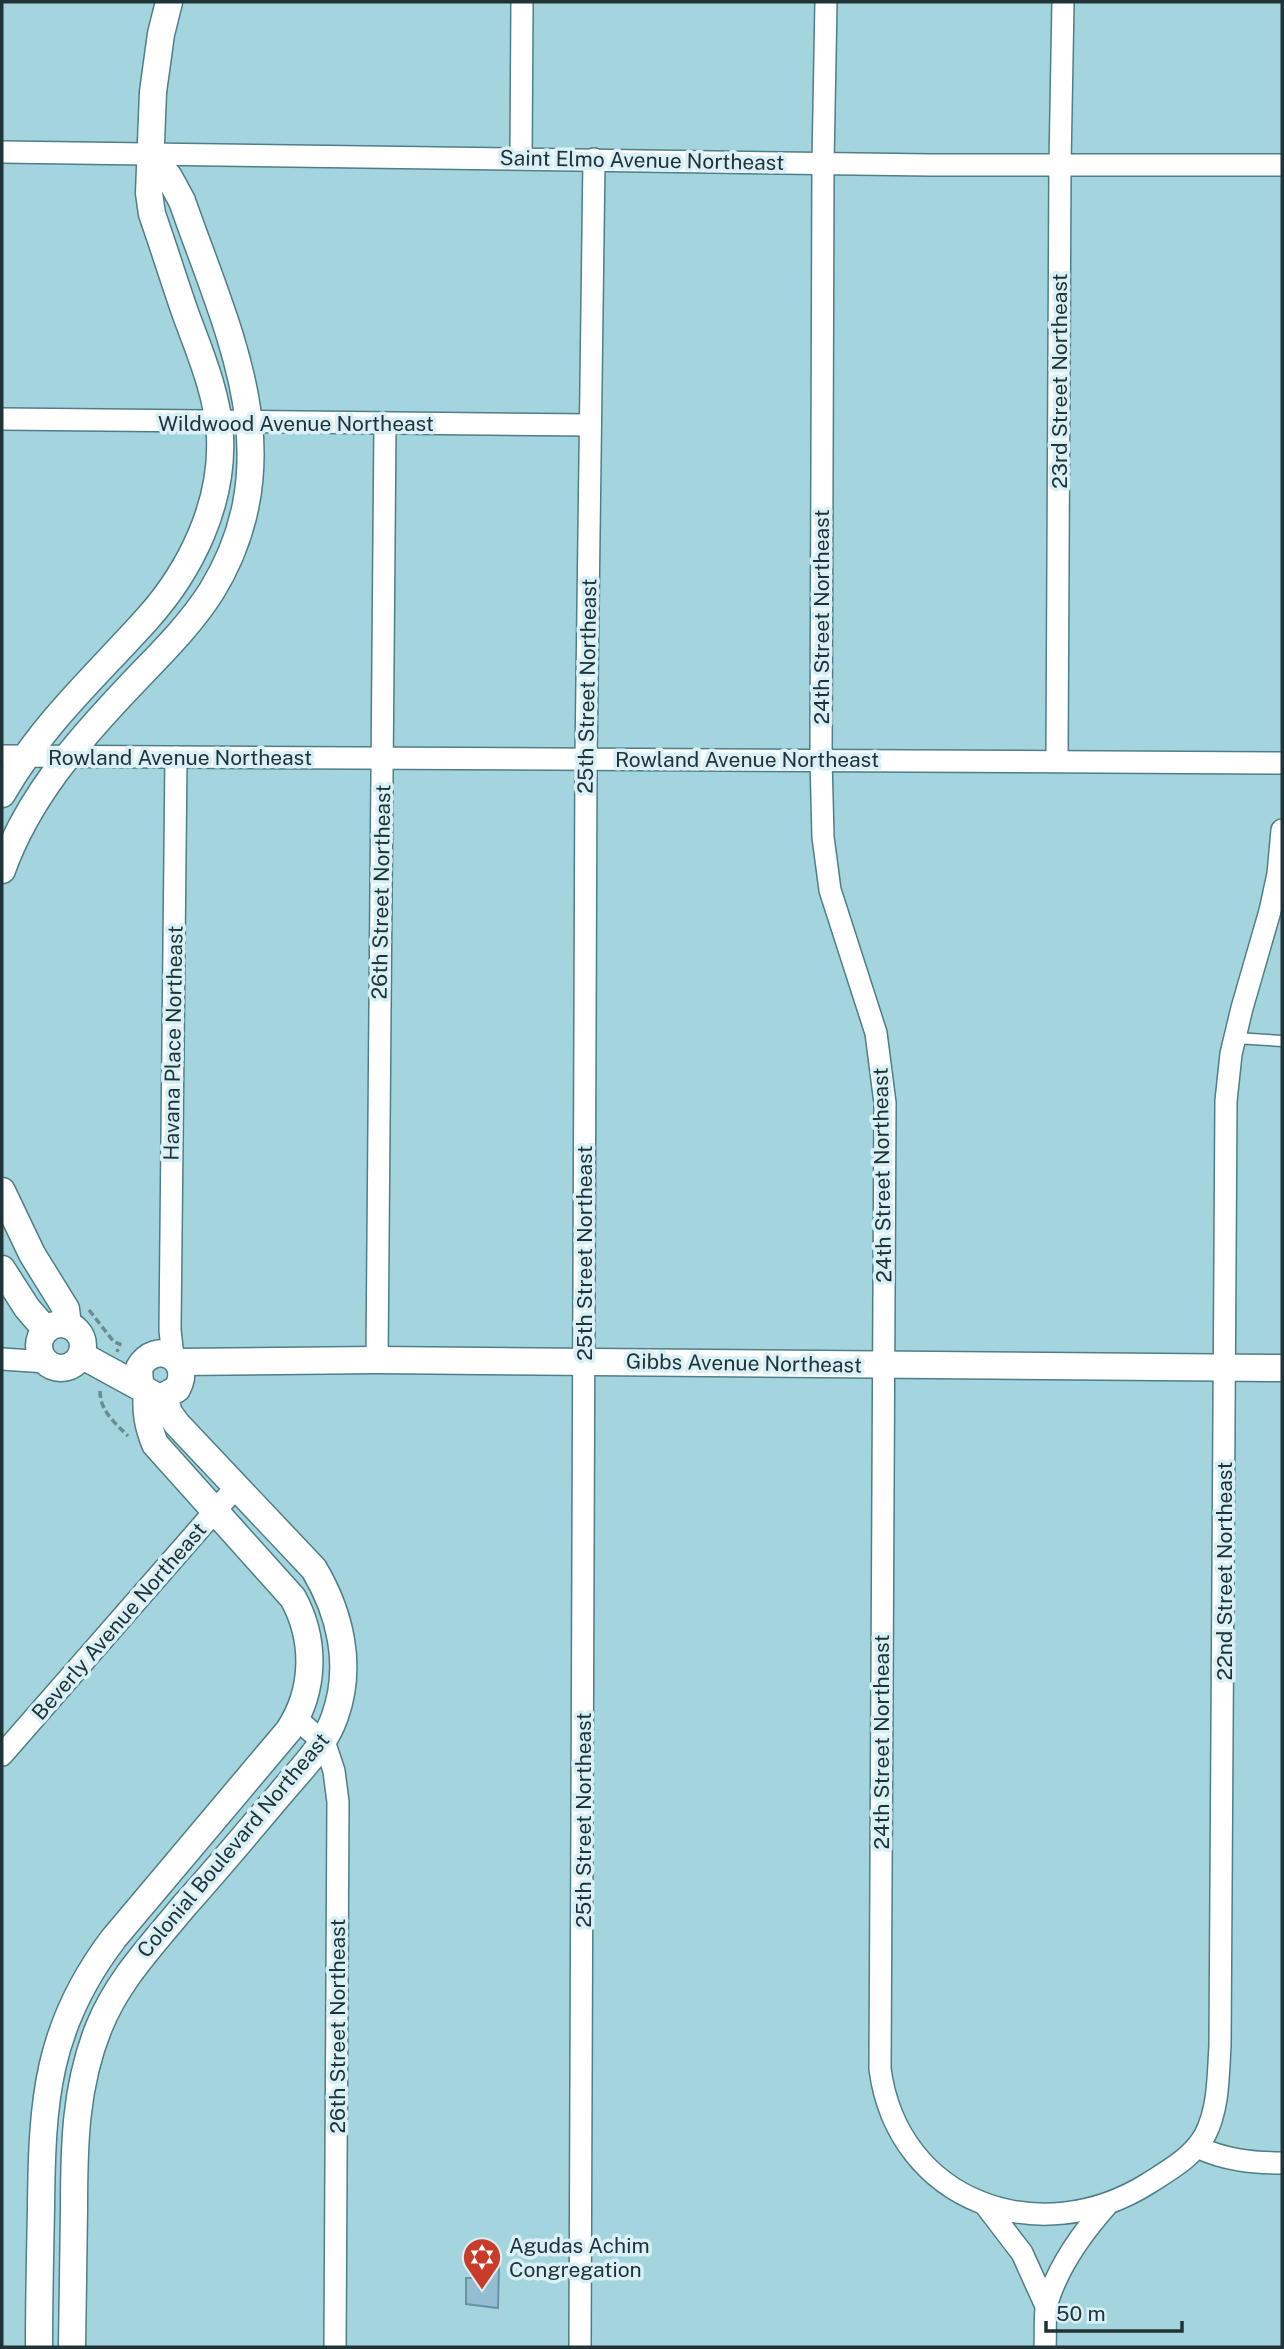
<svg xmlns="http://www.w3.org/2000/svg" width="1284" height="2349" viewBox="0 0 1284 2349" font-family="'Public Sans',sans-serif">
  <style>
    .building { fill: #94bdd2; stroke: #6a92a6; stroke-width: 2 }
    .lines { fill: none; stroke-linecap: round; stroke-linejoin: round }
    .service-casing { stroke: #4e7e87; stroke-width: 13 }
    .minor-casing { stroke: #4e7e87; stroke-width: 24 }
    .tertiary-casing { stroke: #4e7e87; stroke-width: 29 }
    .path { stroke: #698d93; stroke-width: 3.5; stroke-dasharray: 7 3.5; stroke-linecap: butt }
    .service { stroke: #fff; stroke-width: 10 }
    .minor { stroke: #fff; stroke-width: 21 }
    .tertiary { stroke: #fff; stroke-width: 26 }
    .labels { text-anchor: middle; dominant-baseline: central; stroke-width: 7; stroke-linejoin: round; paint-order: stroke }
    .street-label { font-size: 21px; fill: #203437; stroke: #d9f1f6 }
    .poi-label { font-size: 21px; fill: #203437; stroke: #d9f1f6; text-anchor: start }
  </style>
  <rect width="100%" height="100%" fill="#a4d5df"/>
  <!-- building -->
  <path class="building" d="M483,2264l16,1 -1,43 -32,-4v-26h17z"/>
  <g class="lines">
    <!-- service casing -->
    <g class="service-casing">
      <path id="service" d="M1235,1038l47,3"/>
    </g>
    <!-- minor casing -->
    <g class="minor-casing">
      <g id="minor">
        <path d="M826,2l-3,161 -2,596 2,78 7,53 46,143 9,70 -5,966c18,134 160,183 269,114 20,-13 44,-26 56,-48 14,-27 13,-60 15,-89l6,-945 5,-47 11,-46 28,-97 8,-37 4,-44"/>
        <path d="M2,152l929,13h351"/>
        <path d="M521,158l1,-156"/>
        <path d="M2,419l588,6"/>
        <path d="M2,756l1280,7"/>
        <path d="M1057,760l3,-596 3,-162"/>
        <path d="M173,1357l-3,-27 6,-573"/>
        <path d="M2,1359l45,3"/>
        <path d="M377,1360l8,-937"/>
        <path d="M297,1719l28,25 9,27 4,31 -3,545"/>
        <path d="M2,1755l234,-268"/>
        <path d="M1197,2147c28,13 55,16 85,16"/>
        <path d="M986,2206l36,47 24,53"/>
        <path d="M580,2347l6,-1589 8,-599"/>
        <path d="M1045,2347c1,-13 -1,-31 2,-44 11,-36 35,-70 60,-98"/>
      </g>
    </g>
    <!-- tertiary casing -->
    <g class="tertiary-casing">
      <g id="tertiary">
        <path d="M2,794c40,-70 92,-116 145,-175 44,-49 76,-115 73,-182 -2,-42 -20,-84 -34,-122 -12,-34 -22,-67 -34,-101l-3,-21 4,-101 8,-58 8,-32"/>
        <path d="M2,870c26,-72 74,-127 126,-182 29,-31 60,-60 83,-96 83,-134 17,-259 -29,-391l-13,-24 -18,-22"/>
        <path d="M2,1191l30,63 34,55 2,16"/>
        <path d="M2,1269l25,39 19,22"/>
        <circle cx="61" cy="1346" r="22"/>
        <path d="M81,1355l75,41h8l13,-7c17,-30 -21,-51 -38,-21l1,15 4,6"/>
        <path d="M178,1362l199,-2 905,8"/>
        <path d="M39,2347c0,-46 1,-92 2,-138 1,-107 5,-182 73,-271l175,-208c26,-40 27,-90 4,-132l-138,-154c-7,-18 -10,-32 -8,-52"/>
        <path d="M72,2347c1,-46 1,-92 2,-138 0,-63 1,-123 25,-182 19,-47 53,-82 85,-121 33,-37 65,-75 97,-113 20,-24 44,-47 54,-77 18,-51 5,-103 -21,-147l-137,-145 -8,-11 -5,-17"/>
      </g>
    </g>
    <!-- path -->
    <g class="path">
      <path d="M89,1310l25,32 6,2 -3,8"/>
      <path d="M100,1391c0,20 15,32 28,45"/>
    </g>
    <!-- service -->
    <use href="#service" class="service"/>
    <!-- minor -->
    <use href="#minor" class="minor"/>
    <!-- tertiary -->
    <use href="#tertiary" class="tertiary"/>
  </g>
  <!-- icons -->
  <defs>
    <g id="synagogue-pin" transform="scale(2.0125)"><path d="M0 17L-7.5 6A9.5 9.5 0 1 1 7.5 6Z" fill="#c83c29" stroke="#d9f1f6"/><path d="M0-6.5L5.6 3.2H-5.6ZM0 6.5L5.6-3.2H-5.6Z" fill="#fff"/></g>
  </defs>
  <g fill-rule="evenodd">
    <use href="#synagogue-pin" x="482" y="2257"/>
  </g>
  <g class="labels">
    <!-- street labels -->
    <g class="street-label">
      <text transform="translate(642 160) rotate(1)">Saint Elmo Avenue Northeast</text>
      <text transform="translate(1059 381) rotate(-90)">23rd Street Northeast</text>
      <text x="296" y="423">Wildwood Avenue Northeast</text>
      <text transform="translate(821 617) rotate(-90)">24th Street Northeast</text>
      <text transform="translate(587 686) rotate(-89)">25th Street Northeast</text>
      <text x="180" y="757">Rowland Avenue Northeast</text>
      <text x="747" y="759">Rowland Avenue Northeast</text>
      <text transform="translate(381 892) rotate(-89)">26th Street Northeast</text>
      <text transform="translate(173 1043) rotate(-89)">Havana Place Northeast</text>
      <text transform="translate(882 1175) rotate(-91)">24th Street Northeast</text>
      <text transform="translate(584 1253) rotate(-90)">25th Street Northeast</text>
      <text transform="translate(744 1363) rotate(1)">Gibbs Avenue Northeast</text>
      <text transform="translate(1224 1571) rotate(-90)">22nd Street Northeast</text>
      <text transform="translate(119 1621) rotate(-49)">Beverly Avenue Northeast</text>
      <text transform="translate(881 1742) rotate(-90)">24th Street Northeast</text>
      <text transform="translate(583 1820) rotate(-90)">25th Street Northeast</text>
      <text transform="translate(233 1845) rotate(-50)">Colonial Boulevard Northeast</text>
      <text transform="translate(337 2026) rotate(-90)">26th Street Northeast</text>
    </g>
    <!-- poi labels -->
    <g class="poi-label">
      <text x="509" y="2245">Agudas Achim<tspan x="509" dy="24">Congregation</tspan></text>
    </g>
  </g>
  <!-- border -->
  <rect width="1284" height="2349" fill="none" stroke="#203437" stroke-width="7"/>
  <!-- scale -->
  <path d="M1046 2321v10h136v-10" fill="none" stroke="#203437" stroke-width="3.5"/>
  <text x="1056" y="2321" font-size="21" fill="#203437" stroke="#d9f1f6" stroke-width="5" paint-order="stroke">50 m</text>
</svg>
